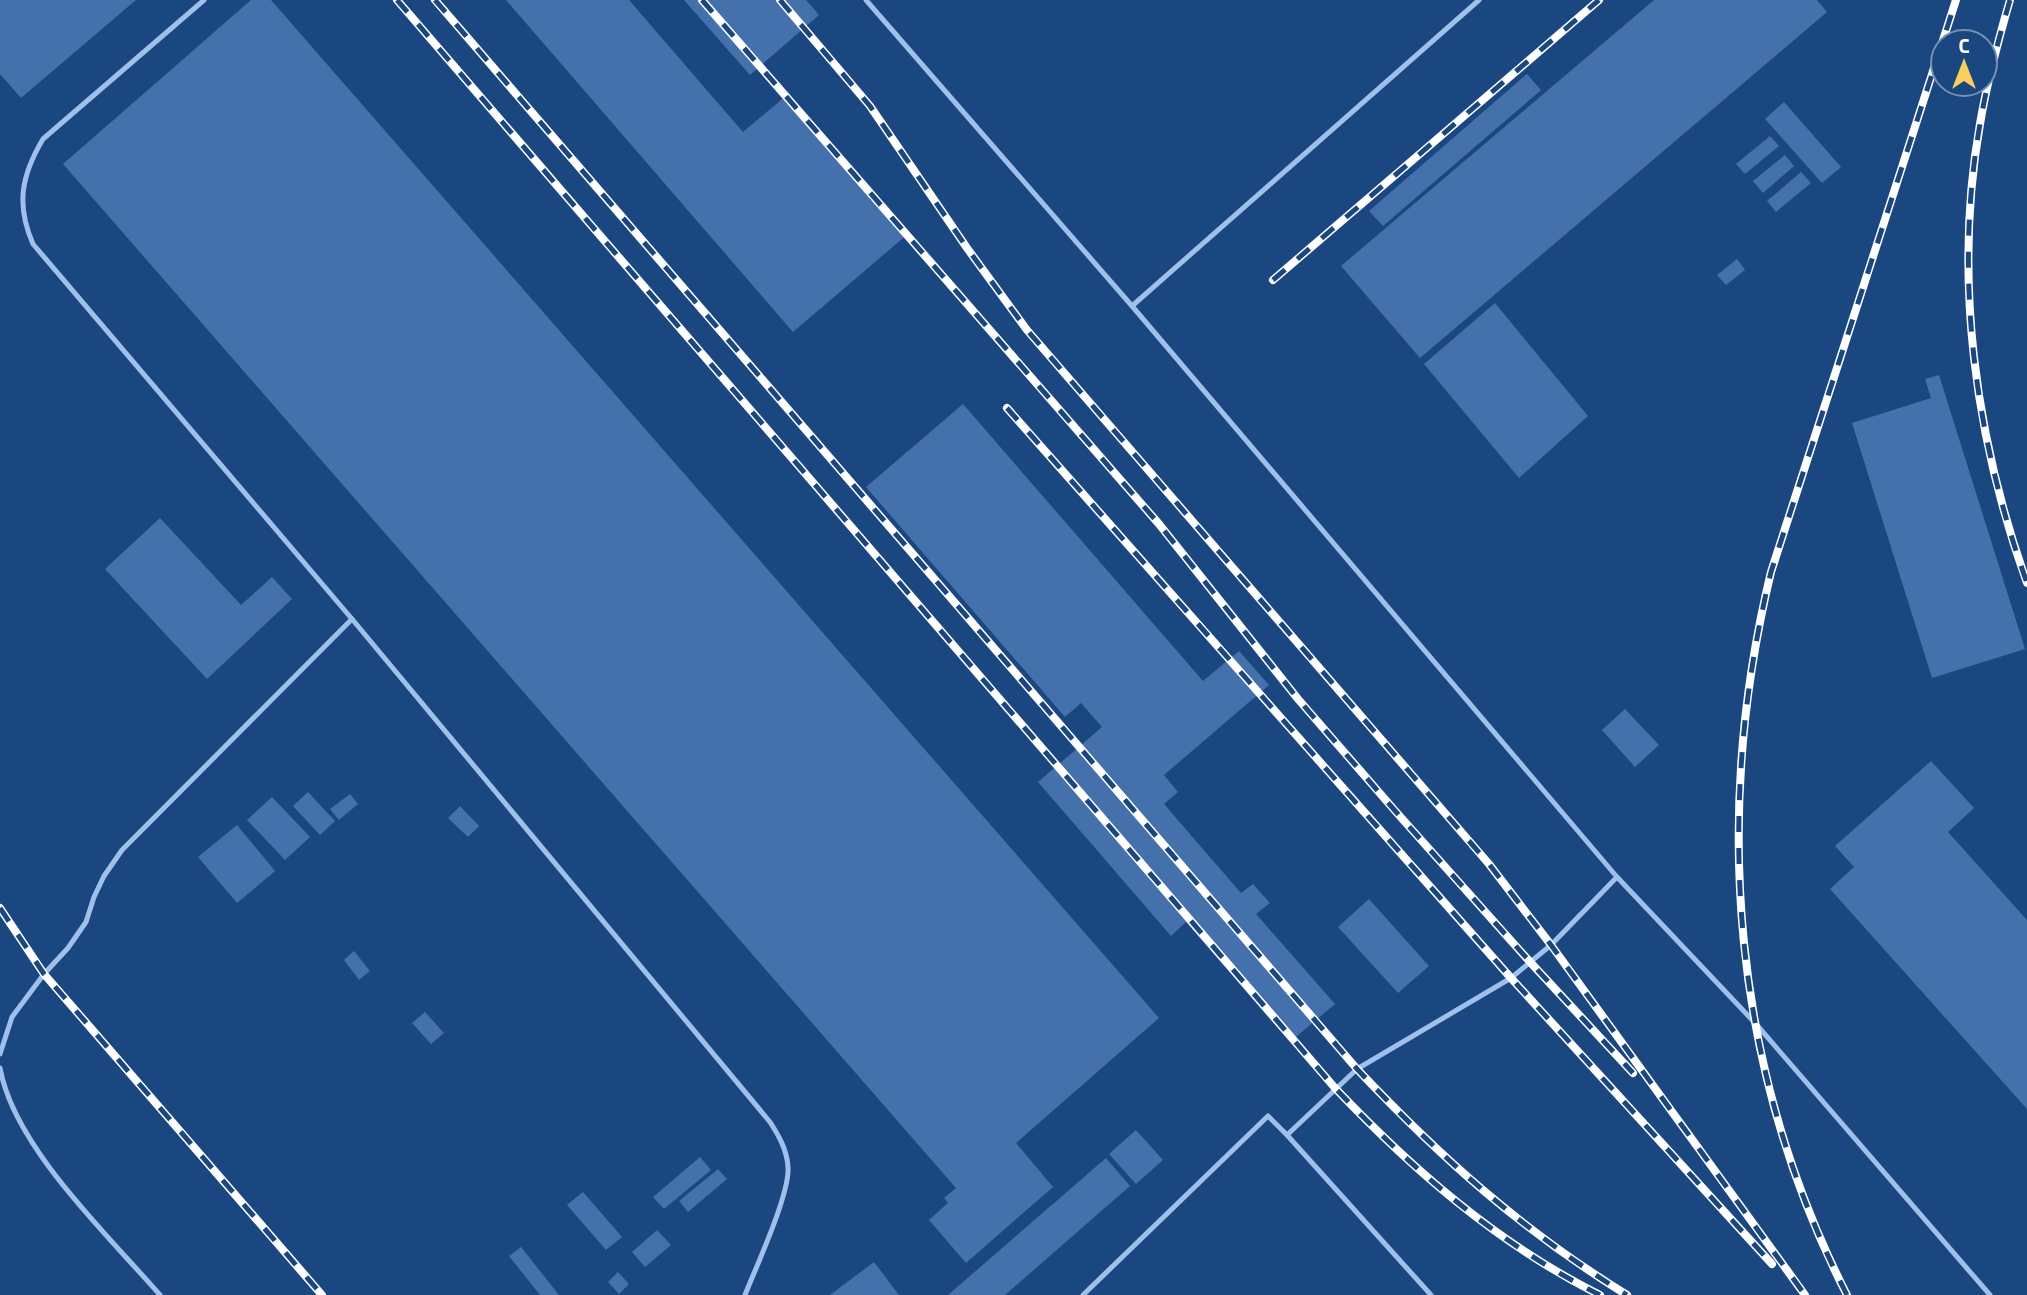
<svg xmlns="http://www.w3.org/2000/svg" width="2027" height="1295" viewBox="0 0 2027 1295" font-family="'Exo 2',sans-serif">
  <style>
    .building { fill: #4470ab }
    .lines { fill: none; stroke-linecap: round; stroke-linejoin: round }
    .service { stroke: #9fc0ea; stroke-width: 5 }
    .rail-casing { stroke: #fff; stroke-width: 8 }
    .rail { stroke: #1b4781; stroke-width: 5; stroke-dasharray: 16; stroke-linecap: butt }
  </style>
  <rect width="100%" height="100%" fill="#1b4781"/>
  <!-- building -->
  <g class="building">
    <path d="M0,0h136l-115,98 -21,-24z"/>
    <path d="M251,0h20l888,1018 -143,125 37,44 -87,76 -37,-43 19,-17 -4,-5 12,-10 -893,-1024z"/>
    <path d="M506,0h123l114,132 45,-38 121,139 -116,99z"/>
    <path d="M684,0h122l13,15 -69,60z"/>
    <path d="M1654,0h163l10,12 -407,346 -79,-92z"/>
    <path d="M1527,74l14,16 -158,136 -14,-15z"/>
    <path d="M1784,102l57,65 -19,16 -57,-64z"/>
    <path d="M1770,136l9,10 -34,28 -9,-10z"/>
    <path d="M1785,155l9,11 -31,27 -10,-12z"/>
    <path d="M1801,172l10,11 -35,29 -9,-11z"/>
    <path d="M1737,259l8,11 -19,15 -9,-10z"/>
    <path d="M1495,303l93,113 -69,62 -95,-114z"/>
    <path d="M1939,375l86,274 -93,29 -80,-255 79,-25 -6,-19z"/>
    <path d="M963,404l240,277 36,-30 30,34 -105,90 14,17 -14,12 77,89 12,-9 17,19 -14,11 79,90 -45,38 -104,-120 -15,14 -133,-154 64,-55 -21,-24 -16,14 -199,-230z"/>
    <path d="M160,518l81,87 31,-28 20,22 -85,80 -102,-110z"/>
    <path d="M1625,709l34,36 -24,22 -33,-37z"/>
    <path d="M1931,761l43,47 -26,24 79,88v189l-197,-220 24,-22 -19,-21z"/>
    <path d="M308,792l27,29 -15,14 -27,-29z"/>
    <path d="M350,794l8,10 -19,16 -9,-11z"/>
    <path d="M272,797l38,40 -25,23 -38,-40z"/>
    <path d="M460,806l19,20 -11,11 -20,-19z"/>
    <path d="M237,825l38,46 -38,32 -39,-46z"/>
    <path d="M1369,899l60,67 -31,27 -60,-66z"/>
    <path d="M354,951l16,20 -11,9 -15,-20z"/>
    <path d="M425,1012l19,21 -13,11 -19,-21z"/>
    <path d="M1136,1130l27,30 -27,24 -27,-30z"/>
    <path d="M700,1157l11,13 -47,39 -11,-12z"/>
    <path d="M1106,1158l24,28 -125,109h-57z"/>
    <path d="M718,1169l9,10 -39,33 -9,-11z"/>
    <path d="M583,1192l39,45 -16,13 -39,-45z"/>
    <path d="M657,1230l14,15 -26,22 -13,-15z"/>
    <path d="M521,1247l38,48h-19l-31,-39z"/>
    <path d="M874,1262l25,33h-69z"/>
    <path d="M618,1272l11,12 -10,10 -11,-12z"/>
  </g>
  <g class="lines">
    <!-- service -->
    <g class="service">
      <path d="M204,0l-161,139c-22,37 -27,66 -10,105l319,375 418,503c9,14 17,28 18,45 2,27 -32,100 -43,128"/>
      <path d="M866,0l266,306 485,571 139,147 234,271"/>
      <path d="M1132,306l347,-306"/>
      <path d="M0,1054l12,-37 32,-43 24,-26 18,-26 8,-25 10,-21 18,-26 230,-231"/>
      <path d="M0,1068c14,79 108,167 160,227"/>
      <path d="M1083,1295l185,-179 19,19"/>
      <path d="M1431,1295l-144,-160 70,-66 154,-91 40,-33 66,-68"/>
    </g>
    <!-- rail casing -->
    <g class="rail-casing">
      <g id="rail">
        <path d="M397,0l938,1088c78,82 163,156 265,207"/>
        <path d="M435,0l922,1069c85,90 165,161 270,226"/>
        <path d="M702,0l457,524 139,175 99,114 134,150 102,110"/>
        <path d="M780,0l90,106 97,142 60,82 462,534 62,81 254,350"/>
        <path d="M2010,0c-12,41 -23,82 -30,124 -27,153 -5,314 47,459"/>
        <path d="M1273,280l326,-280"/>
        <path d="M1007,408l504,570 261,286"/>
        <path d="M0,908l44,66 278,321"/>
        <path d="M1847,1295c-115,-225 -135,-479 -76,-723l185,-572"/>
      </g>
    </g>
    <!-- rail -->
    <use href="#rail" class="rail"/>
  </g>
  <!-- north arrow -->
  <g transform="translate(1964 63)"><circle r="33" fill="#1b4781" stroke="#7691b3" stroke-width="2"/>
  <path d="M0-5L12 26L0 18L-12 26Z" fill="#fbcf5c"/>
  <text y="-10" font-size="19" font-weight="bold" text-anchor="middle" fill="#ffffff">С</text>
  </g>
</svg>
